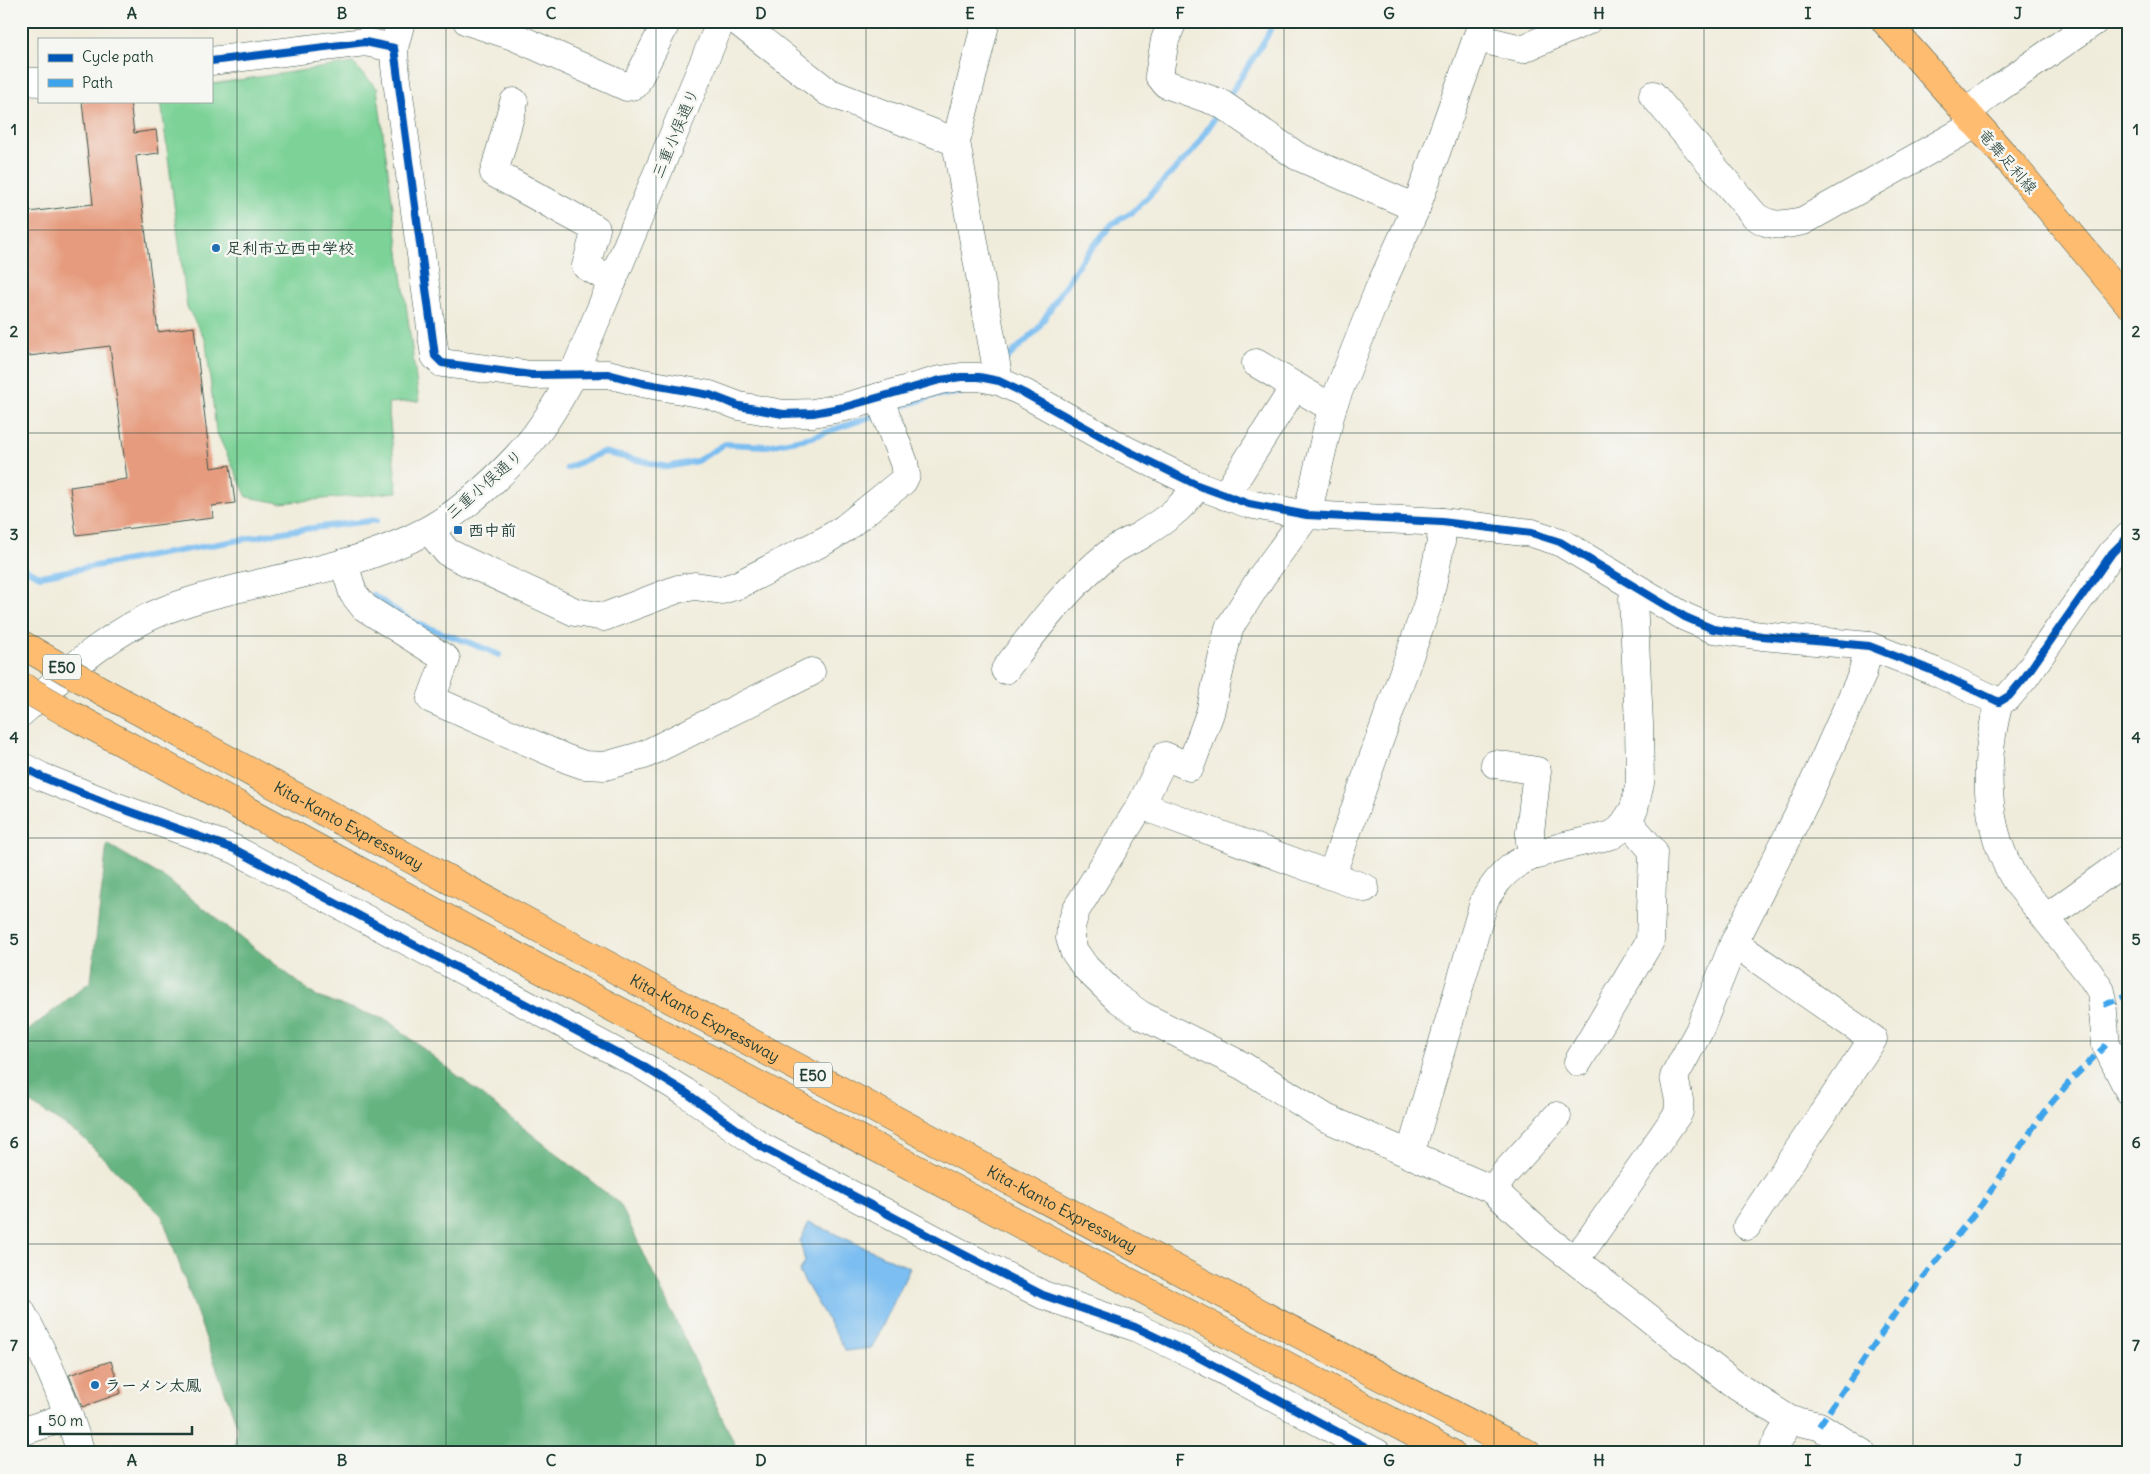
<svg xmlns="http://www.w3.org/2000/svg" width="2150" height="1474" viewBox="0 0 2150 1474" font-family="Delius,'Klee One',sans-serif">
  <style>
    .green { fill: #7cd297; stroke: #4e8866 }
    .forest { fill: #65b480; stroke: #42785a }
    .water { fill: #7bbef1; stroke: #4d7e92 }
    .lines { fill: none; stroke-linecap: round; stroke-linejoin: round }
    .stream { stroke: #7bbef1; stroke-width: 6 }
    .building { fill: #e69b7e }
    .minor-casing { stroke: #3e574d; stroke-width: 29 }
    .major-casing { stroke: #3e574d; stroke-width: 29 }
    .highway-casing { stroke: #3e574d; stroke-width: 29 }
    .minor { stroke: #fff; stroke-width: 28 }
    .major { stroke: #febc70; stroke-width: 28 }
    .highway { stroke: #febc70; stroke-width: 28 }
    .highway-bridge-casing { stroke: #3e574d; stroke-width: 29; stroke-linecap: butt }
    .highway-bridge { stroke: #febc70; stroke-width: 28 }
    .quiet { stroke: #3da4eb; stroke-width: 6; stroke-dasharray: 12 6; stroke-linecap: butt }
    .cycleway-casing { stroke: #f6f6f2; stroke-width: 11 }
    .cycleway { stroke: #0057b8; stroke-width: 8 }
    .grid { fill: none; stroke: #1f3d34; stroke-width: 1; stroke-opacity: 0.55 }
    .poi-dot { fill: #1f6fb2; stroke: #f6f6f2; stroke-width: 2 }
    .labels { text-anchor: middle; dominant-baseline: central; stroke-width: 5; stroke-linejoin: round; paint-order: stroke }
    .shield { fill: #f6f6f2; stroke: #60746d; stroke-width: 1 }
    .shield-label { font-size: 15px; font-weight: bold; fill: #1f3d34 }
    .street-label { font-size: 16px; fill: #1f3d34; stroke: #f6f6f2 }
    .poi-label { font-size: 16px; font-weight: bold; fill: #1f3d34; stroke: #f6f6f2; text-anchor: start }
    .neatline { fill: none; stroke: #1f3d34; stroke-width: 2 }
    .grid-label { font-size: 16px; text-anchor: middle; font-weight: bold; fill: #1f3d34 }
  </style>
  <rect width="100%" height="100%" fill="#f6f6f2"/>
  <filter id="ink" filterUnits="userSpaceOnUse"><feTurbulence type="fractalNoise" baseFrequency=".02" numOctaves="2"/><feDisplacementMap in="SourceGraphic" scale="10" xChannelSelector="R" yChannelSelector="G"/><feConvolveMatrix kernelMatrix="1 2 1 2 8 2 1 2 1" color-interpolation-filters="sRGB"/></filter>
  <filter id="wash" filterUnits="userSpaceOnUse"><feTurbulence type="fractalNoise" baseFrequency=".0096" numOctaves="4" result="noise"/><feDisplacementMap in="SourceGraphic" scale="20" xChannelSelector="R" yChannelSelector="G"/><feGaussianBlur stdDeviation="1.12" result="paint"/><feColorMatrix in="noise" values="0 0 0 0 0 0 0 0 0 0 0 0 0 0 0 0 0 1.4 0 .05"/><feComposite in="paint" operator="in"/></filter>
  <g filter="url(#wash)">
    <rect width="100%" height="100%" fill="#f0ecdb"/>
    <!-- green -->
    <path class="green" d="M353,63l24,25 42,313 -31,2 9,89 -116,11 -34,-6 -31,-66 -10,-89 -19,-35 -26,-206h50v-17z"/>
    <!-- forest -->
    <path class="forest" d="M107,844l58,34 152,119 70,23 233,184 119,249h-505l3,-28 -75,-209 -82,-81 -59,-38v-66l4,2 66,-52z"/>
    <!-- water -->
    <path class="water" d="M809,1222l101,46 -38,80 -26,3 -47,-79 6,-10 -5,-21z"/>
    <g class="lines">
      <!-- stream -->
      <g class="stream">
        <path d="M1227,99l39,-61 8,-17"/>
        <path d="M1004,361l33,-31 43,-68 32,-38 21,-12 61,-62 26,-40"/>
        <path d="M891,410l42,-14 39,-5 6,-6"/>
        <path d="M567,468l36,-16 64,15 30,-6 28,-17 42,2 45,-9 67,-23"/>
        <path d="M21,567l19,9 249,-45 88,-11"/>
        <path d="M373,595c17,12 34,25 53,32 26,10 48,16 73,28"/>
      </g>
    </g>
    <g id="blocks">
      <!-- building -->
      <g class="building">
        <path d="M82,101h48l4,32 22,-3 3,23 -23,3 22,176 36,-5 17,141 19,-3 5,38 -23,3 1,12 -137,17 -6,-48 57,-8 -17,-133 -89,11v-144l72,-9z"/>
        <path d="M111,1361l10,32 -39,14 -13,-32z"/>
      </g>
    </g>
  </g>
  <g filter="url(#ink)">
    <use href="#blocks" fill-opacity="0" stroke="#3e574d" stroke-width="1"/>
    <g class="lines">
      <!-- minor casing -->
      <g class="minor-casing">
        <g id="minor">
          <path d="M401,21l-7,27 1,18 40,290 7,7 89,12 77,-1 34,9 68,12 29,11 44,8 30,-1 32,-6 95,-27 21,-3h18l20,4 25,12 100,56 73,36 52,19 58,11 135,7 90,11 28,9 125,75 28,12 49,7 107,10 67,26 63,30"/>
          <path d="M467,21l46,15 114,51 8,-2 32,-64"/>
          <path d="M737,21l91,71 128,50"/>
          <path d="M986,21l-30,121 43,239"/>
          <path d="M1173,21l-8,19 -6,35 7,9 54,19 77,53 119,52"/>
          <path d="M1477,38l45,11 65,-28"/>
          <path d="M211,61l154,-19 29,6"/>
          <path d="M21,81l18,1"/>
          <path d="M1653,95l102,121c17,12 28,9 48,5l173,-97"/>
          <path d="M514,102l-20,71 102,56 -10,37 27,15"/>
          <path d="M1966,113l24,-19 105,-73"/>
          <path d="M1256,363l76,45"/>
          <path d="M1225,496l70,-110"/>
          <path d="M429,530l18,22 20,10 108,50 29,5 74,-28 17,-3 27,4 16,-5 88,-45 19,-12 58,-47 3,-6 -2,-12 -25,-66"/>
          <path d="M2129,536l-17,17 -87,124 -16,19 -10,6c-16,60 -16,125 17,179l73,92 12,18 5,54 23,46"/>
          <path d="M344,563l9,30 11,14 82,52 -15,40 136,60 17,6 21,1 39,-11 167,-83"/>
          <path d="M1005,670c32,-42 64,-85 106,-118 8,-6 18,-11 27,-15 23,-14 46,-29 59,-52"/>
          <path d="M21,713c44,-39 88,-81 144,-103 57,-22 120,-30 179,-47 28,-8 58,-19 84,-33 35,-19 77,-58 102,-88 17,-21 30,-44 43,-67l148,-354"/>
          <path d="M1495,764l42,7 -7,61v10l8,13"/>
          <path d="M21,766l21,11 75,30 117,42 410,218 41,25 77,55 197,105 84,43 92,32 63,30 179,96"/>
          <path d="M1142,803l23,-47 25,11 20,-54 19,-85 33,-52 45,-61 25,-107 47,-119 37,-81 67,-187"/>
          <path d="M1332,874l96,-271 13,-61 1,-20"/>
          <path d="M1365,888l-209,-77 -14,-8 -66,107 -5,16 -1,12 4,13 12,17 31,30 24,17 102,51 83,52 167,72 49,45 196,152 52,33 29,6 43,27"/>
          <path d="M2046,918l83,-60"/>
          <path d="M1734,943l139,96 -126,187"/>
          <path d="M1578,1062l72,-121 3,-90 -26,-31"/>
          <path d="M1410,1155l75,-256c8,-12 15,-23 27,-32 21,-17 73,-25 100,-32l9,-6 13,-20 6,-26 -1,-59 -6,-125 4,-10"/>
          <path d="M1493,1190l12,-17 52,-57"/>
          <path d="M1574,1259l13,-15 92,-132v-12l-5,-23 25,-46 35,-88 72,-143 56,-125 7,-29"/>
          <path d="M21,1311c25,45 45,93 60,142"/>
          <path d="M21,1432l48,-16"/>
          <path d="M1771,1453l19,-33"/>
        </g>
      </g>
      <!-- major casing -->
      <g class="major-casing">
        <path id="major" d="M1885,21l127,143 117,140"/>
      </g>
      <!-- highway casing -->
      <g class="highway-casing">
        <g id="highway">
          <path id="s1" d="M102,691c473,258 947,514 1425,762"/>
          <path d="M68,713l474,257 909,483"/>
        </g>
      </g>
      <!-- minor -->
      <use href="#minor" class="minor"/>
      <!-- major -->
      <use href="#major" class="major"/>
      <!-- highway -->
      <use href="#highway" class="highway"/>
      <!-- highway-bridge casing -->
      <g class="highway-bridge-casing">
        <g id="highway-bridge">
          <path d="M21,644l81,47"/>
          <path d="M21,686l47,27"/>
        </g>
      </g>
      <!-- highway-bridge -->
      <use href="#highway-bridge" class="highway-bridge"/>
      <!-- quiet -->
      <g class="quiet">
        <path d="M2104,1005l25,-10"/>
        <path d="M1819,1426l77,-114 86,-108 61,-91 29,-34 34,-34"/>
      </g>
      <!-- cycleway casing -->
      <g class="cycleway-casing">
        <g id="cycleway">
          <path d="M211,61l154,-19 29,6 41,308 7,7 89,12 77,-1 34,9 68,12 29,11 44,8 30,-1 32,-6 95,-27 21,-3h18l20,4 25,12 100,56 73,36 52,19 58,11 135,7 90,11 28,9 125,75 28,12 49,7 107,10 67,26 63,30 10,-6 16,-19 87,-124 17,-17"/>
          <path d="M21,766l21,11 75,30 117,42 410,218 41,25 77,55 197,105 84,43 92,32 63,30 179,96"/>
        </g>
      </g>
      <!-- cycleway -->
      <use href="#cycleway" class="cycleway"/>
    </g>
  </g>
  <!-- grid -->
  <path class="grid" d="M237,21v1432M446,21v1432M656,21v1432M866,21v1432M1075,21v1432M1284,21v1432M1494,21v1432M1704,21v1432M1913,21v1432M21,230h2108M21,433h2108M21,636h2108M21,838h2108M21,1041h2108M21,1244h2108"/>
  <!-- markers -->
  <g class="poi-dot">
    <circle cx="216" cy="248" r="5"/>
    <rect x="453" y="525" width="10" height="10" rx="2.5"/>
    <circle cx="95" cy="1385" r="5"/>
  </g>
  <g class="labels">
    <!-- shield labels -->
    <g class="shield">
      <rect x="43" y="654.5" width="38" height="25" rx="4"/>
      <rect x="794" y="1062.5" width="38" height="25" rx="4"/>
    </g>
    <g class="shield-label">
      <text x="62" y="667">E50</text>
      <text x="813" y="1075">E50</text>
    </g>
    <!-- street labels -->
    <g class="street-label">
      <text transform="translate(675 133) rotate(-67)">三重小俣通り</text>
      <text transform="translate(2008 161) rotate(49)">竜舞足利線</text>
      <text transform="translate(484 484) rotate(-41)">三重小俣通り</text>
      <text stroke="none"><textPath href="#s1" startOffset="281">Kita-Kanto Expressway</textPath></text>
      <text stroke="none"><textPath href="#s1" startOffset="686">Kita-Kanto Expressway</textPath></text>
      <text stroke="none"><textPath href="#s1" startOffset="1091">Kita-Kanto Expressway</textPath></text>
    </g>
    <!-- poi labels -->
    <g class="poi-label">
      <text x="226" y="248">足利市立西中学校</text>
      <text x="468" y="530">西中前</text>
      <text x="105" y="1385">ラーメン太鳳</text>
    </g>
  </g>
  <!-- margin -->
  <rect width="2150" height="1474" fill="none" stroke="#f6f6f2" stroke-width="55"/>
  <!-- legend -->
  <rect x="38" y="38" width="175" height="65" fill="#f6f6f2" stroke="#a0aca6"/>
  <rect x="48" y="54" width="25" height="8" fill="#0057b8" stroke="#a0aca6"/>
  <text x="82" y="62" font-size="15" fill="#1f3d34">Cycle path</text>
  <rect x="48" y="79" width="25" height="8" fill="#3da4eb" stroke="#a0aca6"/>
  <text x="82" y="88" font-size="15" fill="#1f3d34">Path</text>
  <!-- scale -->
  <path d="M40 1426v8h152v-8" fill="none" stroke="#1f3d34" stroke-width="2.5"/>
  <text x="48" y="1426" font-size="15" fill="#1f3d34" stroke="#f6f6f2" stroke-width="4" paint-order="stroke">50 m</text>
  <rect x="28" y="28" width="2094" height="1418" class="neatline"/>
  <g class="grid-label">
    <text x="132" y="19">A</text>
    <text x="342" y="19">B</text>
    <text x="551" y="19">C</text>
    <text x="761" y="19">D</text>
    <text x="970" y="19">E</text>
    <text x="1180" y="19">F</text>
    <text x="1389" y="19">G</text>
    <text x="1599" y="19">H</text>
    <text x="1808" y="19">I</text>
    <text x="2018" y="19">J</text>
    <text x="14" y="135">1</text>
    <text x="2136" y="135">1</text>
    <text x="14" y="337">2</text>
    <text x="2136" y="337">2</text>
    <text x="14" y="540">3</text>
    <text x="2136" y="540">3</text>
    <text x="14" y="743">4</text>
    <text x="2136" y="743">4</text>
    <text x="14" y="945">5</text>
    <text x="2136" y="945">5</text>
    <text x="14" y="1148">6</text>
    <text x="2136" y="1148">6</text>
    <text x="14" y="1351">7</text>
    <text x="2136" y="1351">7</text>
    <text x="132" y="1466">A</text>
    <text x="342" y="1466">B</text>
    <text x="551" y="1466">C</text>
    <text x="761" y="1466">D</text>
    <text x="970" y="1466">E</text>
    <text x="1180" y="1466">F</text>
    <text x="1389" y="1466">G</text>
    <text x="1599" y="1466">H</text>
    <text x="1808" y="1466">I</text>
    <text x="2018" y="1466">J</text>
  </g>
</svg>
